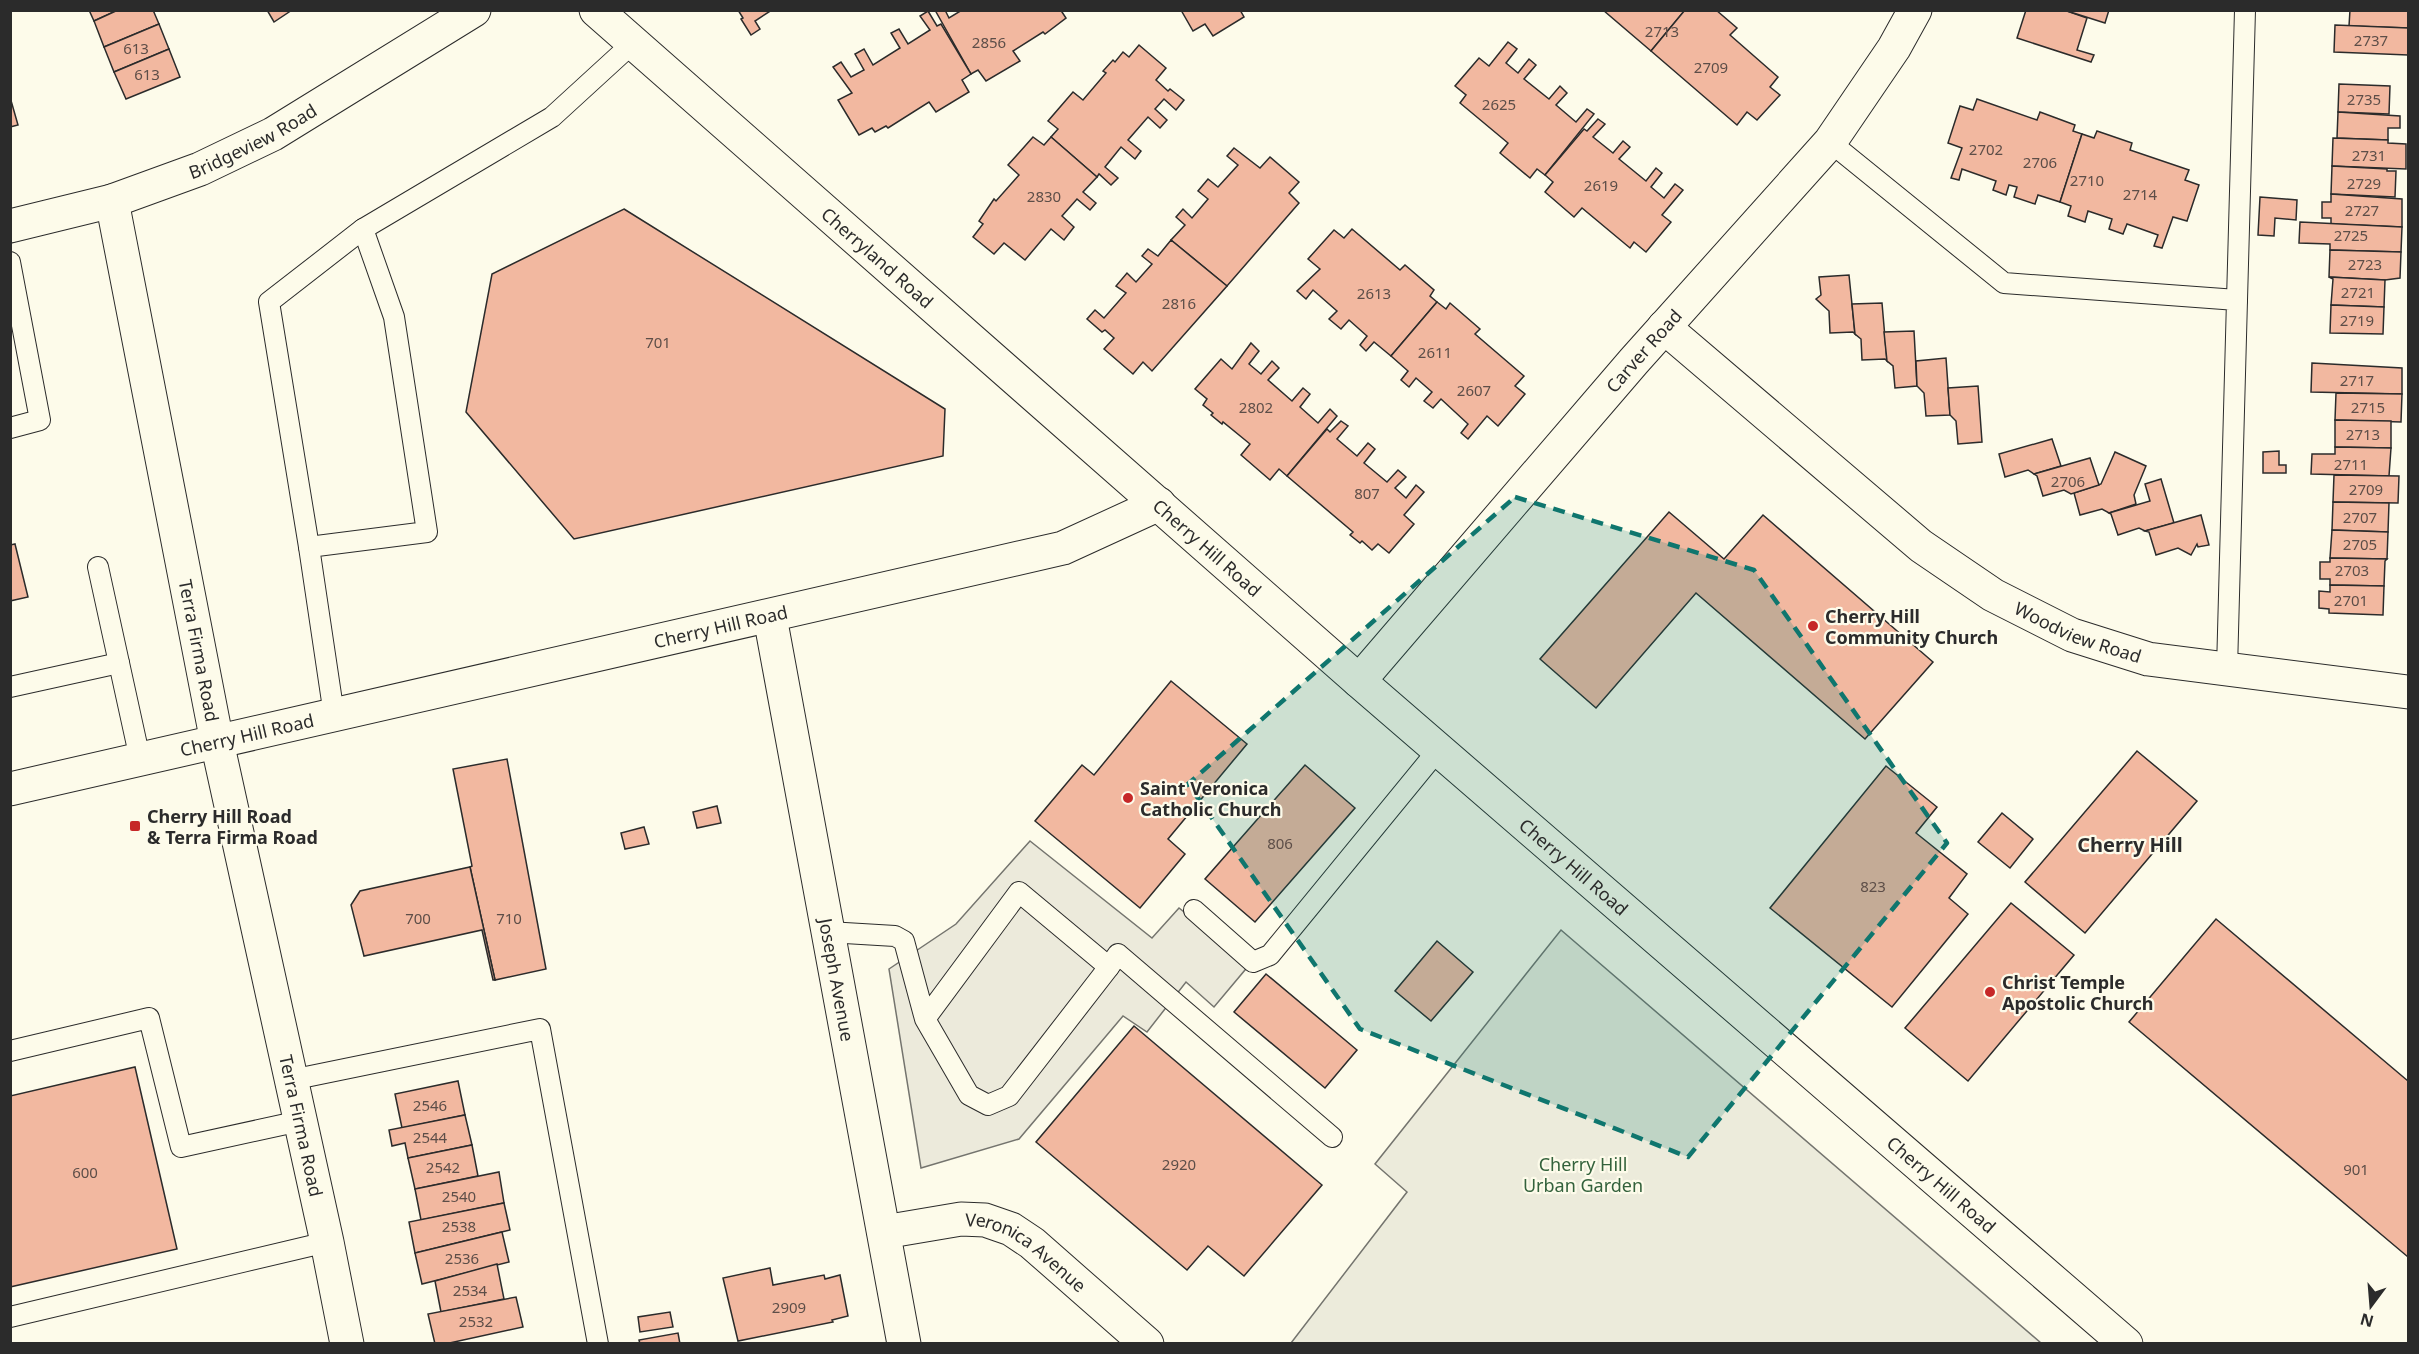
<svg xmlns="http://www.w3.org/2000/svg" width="2419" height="1354" viewBox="0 0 2419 1354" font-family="'Noto Sans',sans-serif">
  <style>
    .green { fill: #ecebdb; stroke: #74746e; stroke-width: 1.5 }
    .parking { fill: #eceadb; stroke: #74746e; stroke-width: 1.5 }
    .building { fill: #f2b8a0; stroke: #2b2b2b; stroke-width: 1.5 }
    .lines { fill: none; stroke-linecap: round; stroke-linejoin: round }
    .lane-casing { stroke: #2b2b2b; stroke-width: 22 }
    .street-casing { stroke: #2b2b2b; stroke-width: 35 }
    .secondary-casing { stroke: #2b2b2b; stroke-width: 35 }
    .lane { stroke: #fdfbea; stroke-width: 20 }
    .street { stroke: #fdfbea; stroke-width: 33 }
    .secondary { stroke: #fdfbea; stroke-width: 33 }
    .marked { fill: #0f766e; fill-opacity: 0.2; stroke: #0f766e; stroke-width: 4.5; stroke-dasharray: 12 8; stroke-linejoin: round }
    .poi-dot { fill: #c62828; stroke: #fdfbea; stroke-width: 2 }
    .labels { text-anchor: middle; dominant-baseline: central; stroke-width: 4.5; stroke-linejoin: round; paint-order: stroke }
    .number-label { font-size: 15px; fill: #5d4e48 }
    .street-label { font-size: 18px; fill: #2b2b2b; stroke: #fdfbea }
    .poi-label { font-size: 18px; font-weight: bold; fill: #2b2b2b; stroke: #fdfbea; text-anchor: start }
    .park-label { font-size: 18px; fill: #34623c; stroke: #fdfbea }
    .neighbourhood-label { font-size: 20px; font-weight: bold; fill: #2b2b2b; stroke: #fdfbea }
  </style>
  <rect width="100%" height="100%" fill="#fdfbea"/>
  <!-- green -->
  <path class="green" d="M1561,930l480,413h-750l116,-151 -32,-28z"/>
  <!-- parking -->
  <path class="parking" d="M1030,841l122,97 27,-30 71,56 -36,43 -28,-25 -39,50 -24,-16 -104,123 -98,29 -32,-199 67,-45z"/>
  <!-- building -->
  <g class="building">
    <path d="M89,10h29l-24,11z"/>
    <path d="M118,10h35l6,14 -55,23 -10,-26z"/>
    <path d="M267,10h25l-18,12z"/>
    <path d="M738,10h34l-17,11 5,8 -9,6 -10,-16 2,-1z"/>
    <path d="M935,10h10l4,8 13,-8h102l-2,2 4,6 -21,16 -2,-2 -30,19 7,10 -34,20 -8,-11 -7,4z"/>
    <path d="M1181,10h59l4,7 -31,19 -8,-12 -12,7z"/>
    <path d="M1603,10h82l-34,41z"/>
    <path d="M1685,10h31l21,18 -7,7 48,42 -8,10 10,8 -23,25 -10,-8 -10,13 -86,-74z"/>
    <path d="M2026,10h38l23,8 -10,32 17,5 -3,7 -74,-24z"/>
    <path d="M2064,10h45l-4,13z"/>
    <path d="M2350,10h58v18l-59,-2z"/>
    <path d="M928,11l9,15 4,-2 30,50 -9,6 7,12 -33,20 -7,-10 -41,26 -2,-2 -11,6 -3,-4 -13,7 -21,-35 14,-7 -19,-26 8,-5 10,15 13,-7 -9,-16 9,-5 9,16 27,-17 -9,-15 8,-4 9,15 22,-14 -10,-14z"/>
    <path d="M159,24l10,25 -55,23 -10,-25z"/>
    <path d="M2335,25l73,3v27l-74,-3z"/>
    <path d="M1508,42l9,7 -11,14 12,10 11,-14 7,6 -12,14 25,20 11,-13 7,7 -11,12 20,17 11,-13 7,5 -49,61 -8,-6 -7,9 -30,-25 8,-10 -48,-40 6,-8 -11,-9 24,-28 10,8z"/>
    <path d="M1139,45l27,23 -10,12 12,11 2,-2 14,11 -8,10 -12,-11 -9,10 12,11 -7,8 -12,-11 -20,23 13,11 -6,8 -14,-12 -16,20 13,11 -7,7 -12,-11 -2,3 -46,-40 7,-8 -10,-8 25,-29 10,8 23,-27 -3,-2 10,-11 2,2 8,-10 6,5z"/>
    <path d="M169,49l11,28 -54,22 -12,-27z"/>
    <path d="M2339,84l51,2 -1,28 -51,-2z"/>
    <path d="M10,97l8,28 -8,2z"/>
    <path d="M1977,99l60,21 3,-8 35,13 -2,6 9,3 -22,68 -22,-7 -3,9 -21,-7 3,-10 -8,-2 -3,10 -13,-5 3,-9 -34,-12 -3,11 -8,-2 11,-30 -14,-5 12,-37 13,4z"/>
    <path d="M2338,112l62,4v12h-12v12l-51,-2z"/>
    <path d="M1598,119l7,5 -12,13 20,16 10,-12 7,6 -11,12 27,22 10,-13 6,5 -11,14 13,11 11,-14 8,6 -21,25 9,7 -25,30 -12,-10 -4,6 -48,-40 -8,9 -29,-25 8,-10 -8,-7 39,-46 3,2z"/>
    <path d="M2097,131l35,12 -2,7 59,20 -4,10 14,5 -12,36 -14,-4 -11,31 -8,-2 4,-11 -31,-11 -4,10 -14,-5 3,-10 -24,-8 -3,11 -17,-6 3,-10 -11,-4 22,-68 12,4z"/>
    <path d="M1033,137l11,8 7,-8 46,40 -14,15 13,11 -6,7 -13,-11 -15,17 12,11 -10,13 -13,-11 -26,31 -21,-17 -10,11 -21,-17 10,-13 -4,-3 15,-22 2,2 23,-26 -11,-10z"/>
    <path d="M2333,138l55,2v3l18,1v25l-74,-3z"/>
    <path d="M1234,148l26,20 10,-11 29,25 -10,11 10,10 -72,83 -56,-46 14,-15 -9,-8 7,-8 9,9 16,-19 -10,-8 10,-12 10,8 20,-22 -11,-9z"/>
    <path d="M2332,166l55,3v2h9l-1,26 -64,-3z"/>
    <path d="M2331,194l71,5v28l-71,-3v-6h-9v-16h9z"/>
    <path d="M2260,197l37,3 -1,20 -21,-2 -1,18 -16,-1z"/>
    <path d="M624,209l321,200 -2,47 -369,83 -108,-127 26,-138z"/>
    <path d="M2300,222l102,5 -1,25 -71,-2v-6l-31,-1z"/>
    <path d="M1352,229l48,41 5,-5 29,25 -4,6 7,6 -46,54 -17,-14 -8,9 -6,-6 7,-9 -18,-16 -8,9 -12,-10 8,-8 -24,-21 -7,9 -9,-8 23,-22 -12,-10 26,-29 10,8z"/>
    <path d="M1171,240l56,46 -75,85 -9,-9 -10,12 -29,-25 10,-11 -9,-8 -3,2 -15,-13 8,-9 9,8 22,-25 -10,-7 11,-13 9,9 16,-18 -10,-8 6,-7 10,7z"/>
    <path d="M2330,250l71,2 -1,26 -15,2 -56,-3z"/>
    <path d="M1849,275l6,59 -2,-2 -23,1 -1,-22 -13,-12 5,-4 -2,-18z"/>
    <path d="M2329,277l56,3 -1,27 -53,-2 2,-26z"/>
    <path d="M1437,302l9,7 4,-6 30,26 -5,5 49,42 -9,10 10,8 -27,32 -11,-10 -19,23 -7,-6 7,-9 -27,-25 -8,9 -9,-7 8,-9 -16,-14 -7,9 -8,-7 7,-9 -17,-15z"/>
    <path d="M1882,303l5,58 -2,-2 -23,1 -1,-21 -6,-5 -3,-30z"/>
    <path d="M2331,305l53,2 -1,27 -53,-1z"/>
    <path d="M1914,331l3,55 -22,2 -2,-22 -6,-5 -3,-29z"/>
    <path d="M1251,343l8,8 -10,13 12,10 11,-13 7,7 -11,12 24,21 11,-13 7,6 -10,13 18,16 12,-14 7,7 -50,60 -8,-7 -9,11 -29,-25 9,-11 -27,-22 -1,2 -11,-9 2,-2 -10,-8 4,-6 -12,-10 26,-30 11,10z"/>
    <path d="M1946,358l4,57 -24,1 -2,-23 -7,-7 -1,-25z"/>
    <path d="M2312,363l90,5v26l-91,-2z"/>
    <path d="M1978,386l4,56 -24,2 -2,-23 -6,-6 -2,-27z"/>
    <path d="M2336,393l66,1 -1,28 -66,-2z"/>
    <path d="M2335,420l56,1v27l-56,-1z"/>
    <path d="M1341,421l7,5 -11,13 20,17 11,-13 7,6 -11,14 23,19 11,-12 8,7 -11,11 11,10 10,-13 8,7 -20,23 10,9 -25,29 -11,-9 -6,6 -10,-9 -2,2 -10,-8 3,-3 -66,-56 40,-47 3,3z"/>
    <path d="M2052,439l9,27 -27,8 -6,-4 -23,7 -6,-23z"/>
    <path d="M2335,447l56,1 -2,28 -78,-2 1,-20h23z"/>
    <path d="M2279,451v14h7v8h-23v-21z"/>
    <path d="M2115,452l31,14 -12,29 2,9 -27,9 -7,-4 -22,6 -6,-22 27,-9z"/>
    <path d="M2090,458l9,27 -28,9 -7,-4 -21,6 -6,-20 -3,-2z"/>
    <path d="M2334,475l65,1 -1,27 -65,-1z"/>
    <path d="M2161,479l13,44 -29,8 -6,-3 -21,7 -7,-21 -2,-1 41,-12 -5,-17z"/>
    <path d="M2333,502l56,1 -1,29 -56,-2z"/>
    <path d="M1669,512l55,47 39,-44 170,147 -68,77 -169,-146 -100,115 -56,-49z"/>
    <path d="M2201,515l8,30 -11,2 -1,-3 -6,11 -13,-7 -22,7 -7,-23 -4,-1z"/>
    <path d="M2332,530l56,2 -1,27 -57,-1z"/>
    <path d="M15,544l13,53 -18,4v-56z"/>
    <path d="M2330,558l57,1 -2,2 -1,25 -54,-1v-6h-10v-17h10z"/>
    <path d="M2330,585l54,1 -1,29 -54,-2v-4l-10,-1v-17l11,1z"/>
    <path d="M1171,681l76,63 -79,95 17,15 -45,54 -105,-87 47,-56 12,10z"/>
    <path d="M2137,751l60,50 -112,132 -60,-51z"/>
    <path d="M507,759l39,210 -51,11 -25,-113 2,-1 -19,-97z"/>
    <path d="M1305,765l50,43 -100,114 -50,-43z"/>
    <path d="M1886,766l51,41 -21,26 51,41 -18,24 19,16 -76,93 -122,-99z"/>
    <path d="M717,806l4,17 -24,5 -4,-16z"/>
    <path d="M2002,813l31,26 -23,29 -32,-26z"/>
    <path d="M644,827l5,17 -24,5 -4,-16z"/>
    <path d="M470,867l25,113h-2l-11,-50 -118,26 -13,-51 9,-14z"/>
    <path d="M2011,903l63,52 -106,126 -63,-53z"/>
    <path d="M2216,919l192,162v176l-279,-235z"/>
    <path d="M1437,941l36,31 -42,49 -36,-30z"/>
    <path d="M1266,974l91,76 -32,38 -91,-76z"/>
    <path d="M1134,1026l188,159 -78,91 -36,-30 -21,24 -151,-128z"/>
    <path d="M135,1067l42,182 -167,38v-191z"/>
    <path d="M458,1081l7,34 -63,13 -7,-34z"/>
    <path d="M465,1115l7,30 -64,13 -3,-15 -13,3 -3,-16z"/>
    <path d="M472,1145l6,31 -63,13 -7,-31z"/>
    <path d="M499,1172l5,31 -83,17 -6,-31z"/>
    <path d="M504,1203l6,27 -95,23 -6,-31z"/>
    <path d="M502,1232l7,30 -87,22 -7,-31z"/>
    <path d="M497,1264l7,35 -63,13 -6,-31z"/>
    <path d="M770,1268l3,17 51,-10 1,4 15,-4 8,41 -16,4 1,2 -95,19 -15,-63z"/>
    <path d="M516,1297l7,30 -78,17h-10l-7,-30z"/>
    <path d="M670,1312l3,15 -33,5 -2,-15z"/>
    <path d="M678,1333l2,11h-40l-1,-4z"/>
  </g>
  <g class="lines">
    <!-- lane casing -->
    <g class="lane-casing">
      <g id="lane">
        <path d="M1830,142l174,141 233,17 -10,369"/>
        <path d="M10,262l30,158 -30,8"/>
        <path d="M2237,300l8,-290"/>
        <path d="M309,547l-40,-245 94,-73"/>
        <path d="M98,567l42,192"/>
        <path d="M10,687l109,-24"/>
        <path d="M334,715l-25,-168 118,-15 -33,-215 -31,-88 189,-112 82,-75"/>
        <path d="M1194,910l59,52 17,-7 168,-205"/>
        <path d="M828,932l67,4 9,5 21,78 44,76 19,10 21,-9 100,-129 -90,-75 -94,127"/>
        <path d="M1109,967l9,-13 214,183"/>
        <path d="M10,1051l139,-33 32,129 119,-26"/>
        <path d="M291,1080l249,-51 58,315"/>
        <path d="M10,1317l317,-75"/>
      </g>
    </g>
    <!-- street casing -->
    <g class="street-casing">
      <g id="street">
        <path id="s1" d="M112,201l105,541 110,500 20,102"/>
        <path id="s2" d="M10,226l102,-25 88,-32 73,-35 201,-124"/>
        <path id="s3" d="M1664,327l257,219 72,49 79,40 76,24 260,33"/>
        <path id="s4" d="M770,617l134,727"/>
        <path id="s5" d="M1359,681l275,-320 196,-219 64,-94 21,-38"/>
        <path id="s6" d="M884,1232l77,-13 24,1 26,9 21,14 115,101"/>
      </g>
    </g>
    <!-- secondary casing -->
    <g class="secondary-casing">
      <g id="secondary">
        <path id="s7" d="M596,10l763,671 767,663"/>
        <path id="s8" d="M10,789l1053,-241 96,-44"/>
      </g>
    </g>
    <!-- lane -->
    <use href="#lane" class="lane"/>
    <!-- street -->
    <use href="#street" class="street"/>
    <!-- secondary -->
    <use href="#secondary" class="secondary"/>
  </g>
  <!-- marked area -->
  <path class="marked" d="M1515,497l239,73 193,273 -259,314 -328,-128 -172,-245z"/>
  <!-- markers -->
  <g class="poi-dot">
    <circle cx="1813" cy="626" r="6"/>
    <circle cx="1128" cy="798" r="6"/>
    <rect x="129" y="820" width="12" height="12" rx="3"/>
    <circle cx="1990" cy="992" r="6"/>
  </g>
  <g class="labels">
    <!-- number labels -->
    <g class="number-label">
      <text x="1662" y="31">2713</text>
      <text x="2371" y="40">2737</text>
      <text x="989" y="42">2856</text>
      <text x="136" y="48">613</text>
      <text x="1711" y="67">2709</text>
      <text x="147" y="74">613</text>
      <text x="2364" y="99">2735</text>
      <text x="1499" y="104">2625</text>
      <text x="1986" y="149">2702</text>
      <text x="2369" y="155">2731</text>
      <text x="2040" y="162">2706</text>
      <text x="2087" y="180">2710</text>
      <text x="2364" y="183">2729</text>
      <text x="1601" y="185">2619</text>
      <text x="2140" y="194">2714</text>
      <text x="1044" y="196">2830</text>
      <text x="2362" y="210">2727</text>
      <text x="2351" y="235">2725</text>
      <text x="2365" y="264">2723</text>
      <text x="2358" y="292">2721</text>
      <text x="1374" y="293">2613</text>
      <text x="1179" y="303">2816</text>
      <text x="2357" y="320">2719</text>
      <text x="658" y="342">701</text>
      <text x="1435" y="352">2611</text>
      <text x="2357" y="380">2717</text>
      <text x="1474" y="390">2607</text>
      <text x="1256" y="407">2802</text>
      <text x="2368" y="407">2715</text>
      <text x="2363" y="434">2713</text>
      <text x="2351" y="464">2711</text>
      <text x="2068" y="481">2706</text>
      <text x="2366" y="489">2709</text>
      <text x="1367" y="493">807</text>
      <text x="2360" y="517">2707</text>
      <text x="2360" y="544">2705</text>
      <text x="2352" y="570">2703</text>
      <text x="2351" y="600">2701</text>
      <text x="1280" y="843">806</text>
      <text x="1873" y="886">823</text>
      <text x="418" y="918">700</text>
      <text x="509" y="918">710</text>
      <text x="430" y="1105">2546</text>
      <text x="430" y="1137">2544</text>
      <text x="1179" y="1164">2920</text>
      <text x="443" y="1167">2542</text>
      <text x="2356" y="1169">901</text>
      <text x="85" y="1172">600</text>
      <text x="459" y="1196">2540</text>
      <text x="459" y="1226">2538</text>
      <text x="462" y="1258">2536</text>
      <text x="470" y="1290">2534</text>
      <text x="789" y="1307">2909</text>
      <text x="476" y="1321">2532</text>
    </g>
    <!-- street labels -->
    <g class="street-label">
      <text stroke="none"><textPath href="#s2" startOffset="258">Bridgeview Road</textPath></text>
      <text stroke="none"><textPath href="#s7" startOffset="375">Cherryland Road</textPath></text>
      <text stroke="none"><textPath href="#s5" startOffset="436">Carver Road</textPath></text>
      <text stroke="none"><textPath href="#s7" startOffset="814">Cherry Hill Road</textPath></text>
      <text stroke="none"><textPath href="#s8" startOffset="729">Cherry Hill Road</textPath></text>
      <text stroke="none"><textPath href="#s3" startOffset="518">Woodview Road</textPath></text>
      <text stroke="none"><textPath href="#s1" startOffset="458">Terra Firma Road</textPath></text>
      <text stroke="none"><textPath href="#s8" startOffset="243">Cherry Hill Road</textPath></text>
      <text stroke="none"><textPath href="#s7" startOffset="1300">Cherry Hill Road</textPath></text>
      <text stroke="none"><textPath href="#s4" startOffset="369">Joseph Avenue</textPath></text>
      <text stroke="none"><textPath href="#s1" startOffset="944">Terra Firma Road</textPath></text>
      <text stroke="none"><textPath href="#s7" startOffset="1786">Cherry Hill Road</textPath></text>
      <text stroke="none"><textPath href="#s6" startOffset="153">Veronica Avenue</textPath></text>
    </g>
    <!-- poi labels -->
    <g class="poi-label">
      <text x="1825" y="616">Cherry Hill<tspan x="1825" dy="21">Community Church</tspan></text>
      <text x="1140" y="788">Saint Veronica<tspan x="1140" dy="21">Catholic Church</tspan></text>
      <text x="147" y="816">Cherry Hill Road<tspan x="147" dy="21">&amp; Terra Firma Road</tspan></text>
      <text x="2002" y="982">Christ Temple<tspan x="2002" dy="21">Apostolic Church</tspan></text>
    </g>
    <!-- park labels -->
    <g class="park-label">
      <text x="1583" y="1164">Cherry Hill<tspan x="1583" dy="21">Urban Garden</tspan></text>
    </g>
    <!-- neighbourhood labels -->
    <g class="neighbourhood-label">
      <text x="2130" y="844">Cherry Hill</text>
    </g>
  </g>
  <!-- border -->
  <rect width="2419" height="1354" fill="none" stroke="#2b2b2b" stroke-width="24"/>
  <!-- north arrow -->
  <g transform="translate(2371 1306) rotate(196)" stroke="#fdfbea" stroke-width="4.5" paint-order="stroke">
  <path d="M0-4.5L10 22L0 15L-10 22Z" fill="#2b2b2b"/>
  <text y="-9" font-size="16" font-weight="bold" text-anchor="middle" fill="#2b2b2b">N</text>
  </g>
</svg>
